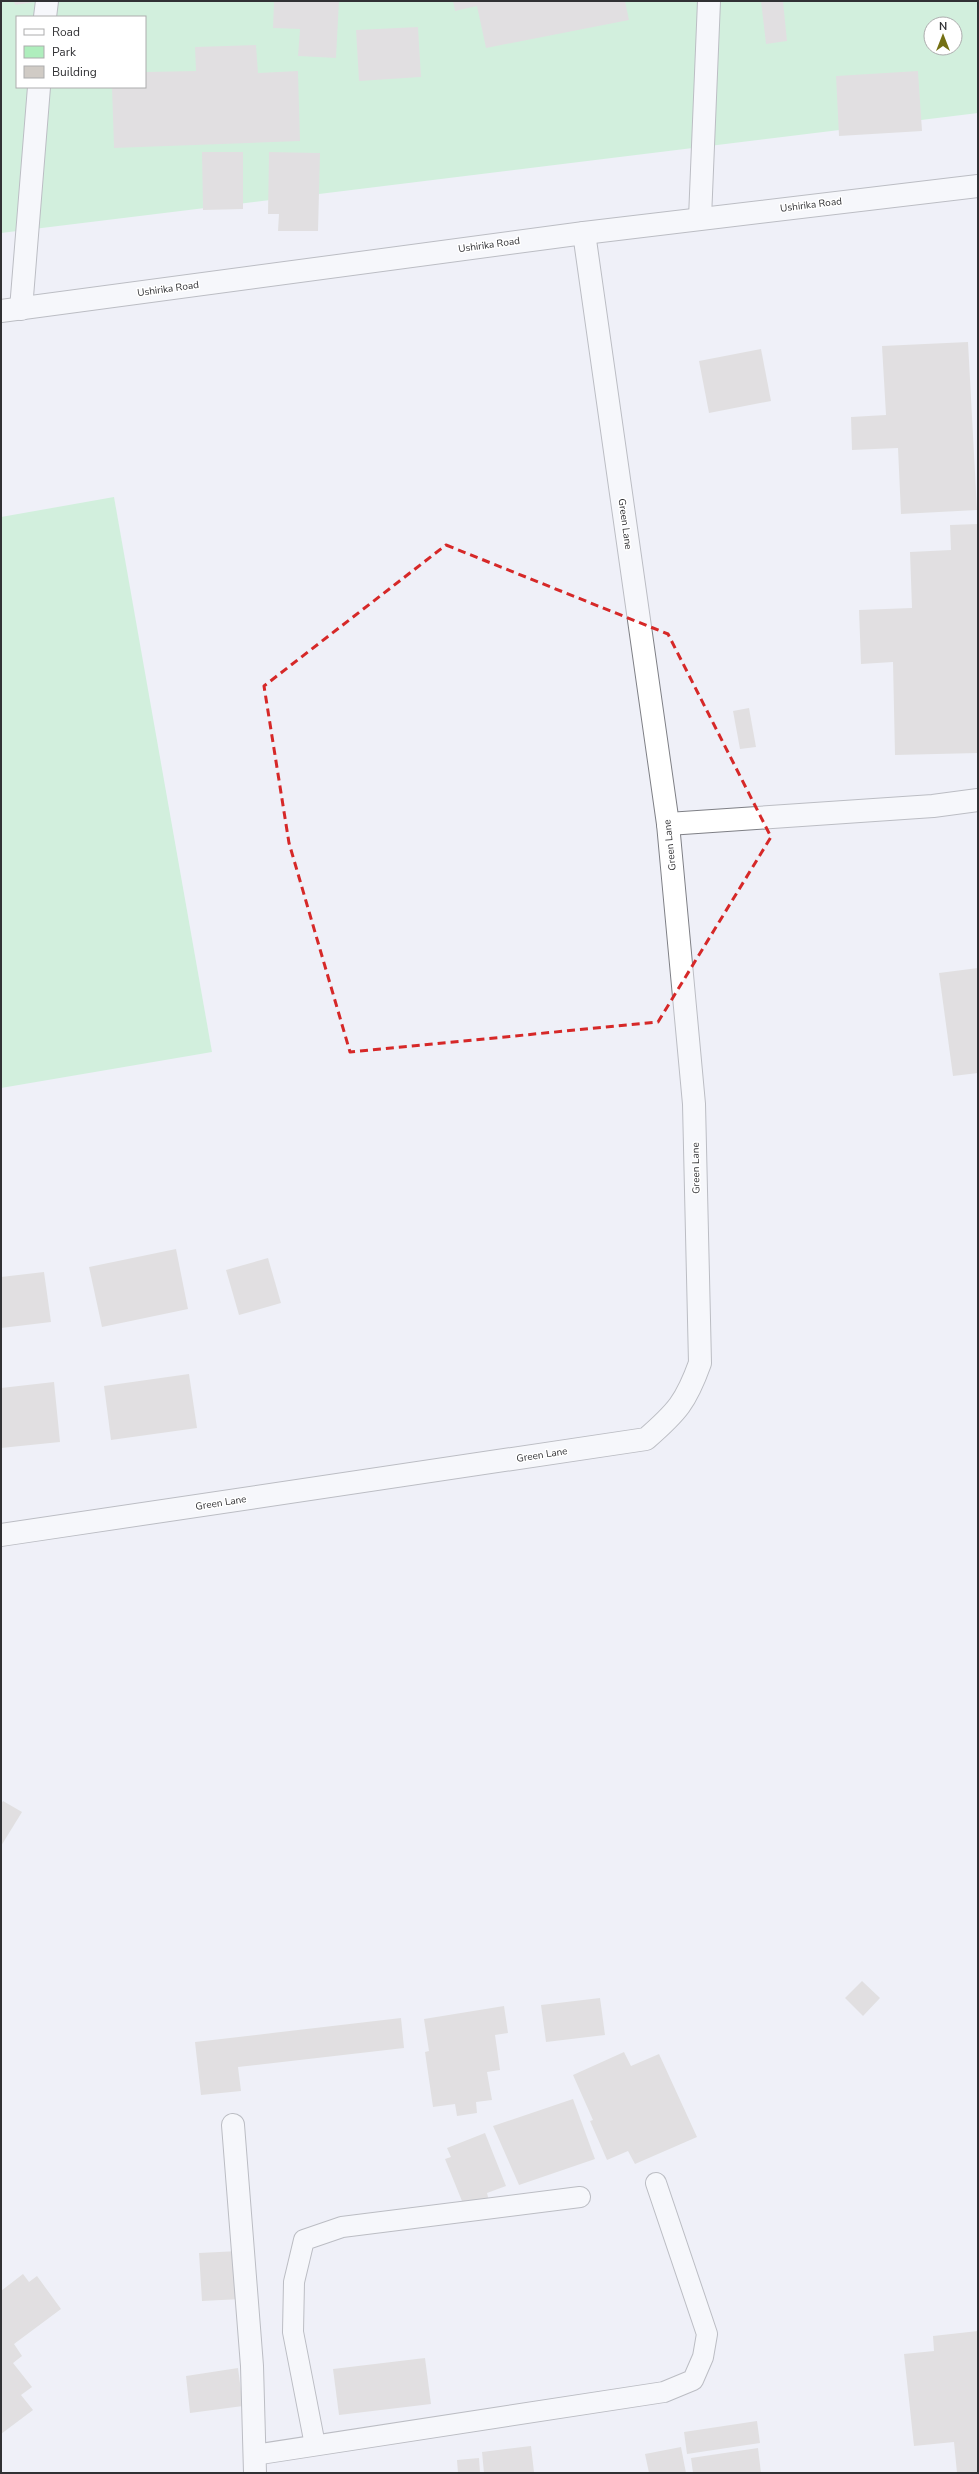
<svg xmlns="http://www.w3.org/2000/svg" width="979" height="2474" viewBox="0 0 979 2474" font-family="'Nunito Sans',sans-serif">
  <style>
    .green { fill: #afeebd; fill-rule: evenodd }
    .building { fill: #d0cbc5 }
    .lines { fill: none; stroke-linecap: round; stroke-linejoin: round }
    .service-casing { stroke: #7e7f85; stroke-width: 22 }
    .minor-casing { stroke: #7e7f85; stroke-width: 24 }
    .tertiary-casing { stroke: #7e7f85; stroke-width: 24 }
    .service { stroke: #fff; stroke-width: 20 }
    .minor { stroke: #fff; stroke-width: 22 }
    .tertiary { stroke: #fff; stroke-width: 22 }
    .marked { fill: none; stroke: #d62828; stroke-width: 3; stroke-dasharray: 8 5; stroke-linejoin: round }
    .labels { text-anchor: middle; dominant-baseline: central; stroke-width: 3; stroke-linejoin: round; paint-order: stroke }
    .street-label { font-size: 10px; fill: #313134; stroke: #fff }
  </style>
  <rect width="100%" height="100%" fill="#eff0f8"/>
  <!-- green -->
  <g class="green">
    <path d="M1,1h977v112l-977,120zM17,17h128v70h-128zM931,24h24v24h-24z"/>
    <path d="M114,497l98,555 -211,36v-571z"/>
  </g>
  <!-- building -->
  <g class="building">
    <path d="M14,1h19l1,1 -19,3z"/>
    <path d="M274,1h65l-3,57 -38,-2 2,-27 -27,-1z"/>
    <path d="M453,1h172l4,19 -143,28 -9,-42 -22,5z"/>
    <path d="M761,1h22l4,40 -21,3z"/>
    <path d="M418,27l3,50 -62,4 -3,-51z"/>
    <path d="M256,45l2,28 40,-2 2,70 -186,7 -2,-61h33v-15l51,-1 -1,-24z"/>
    <path d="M918,71l4,60 -83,5 -3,-60z"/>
    <path d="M202,152h41v57l-40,1z"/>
    <path d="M269,152l51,1 -2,78h-40l1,-17h-11z"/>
    <path d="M968,342l9,168 -76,4 -3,-66 -46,2 -1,-33 35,-2 -4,-69z"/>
    <path d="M761,349l10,52 -62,12 -10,-52z"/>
    <path d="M978,524v229l-83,2 -2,-93 -32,2 -2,-54 53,-2 -2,-56 41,-2 -1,-25z"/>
    <path d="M749,708l7,39 -16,2 -7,-38z"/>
    <path d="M978,968v105l-25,3 -14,-103z"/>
    <path d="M176,1249l12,60 -86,18 -13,-60z"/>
    <path d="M268,1258l13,45 -42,12 -13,-45z"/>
    <path d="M44,1272l7,50 -50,6v-51z"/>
    <path d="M189,1374l8,54 -86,12 -7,-54z"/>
    <path d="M54,1382l6,60 -59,6v-60z"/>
    <path d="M3,1801l19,11 -21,34v-42z"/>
    <path d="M862,1981l18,17 -17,18 -18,-18z"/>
    <path d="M600,1998l5,37 -59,7 -5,-37z"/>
    <path d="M504,2006l4,27 -13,2 5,35 -13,2 5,28 -16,2 1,11 -20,3 -2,-12 -22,3 -8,-55 4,-1 -5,-32z"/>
    <path d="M401,2018l3,30 -166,19 3,24 -40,4 -6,-53z"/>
    <path d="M624,2052l7,14 28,-12 38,83 -62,27 -7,-13 -21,9 -17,-39 3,-1 -20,-45z"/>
    <path d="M573,2099l22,60 -76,26 -26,-59z"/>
    <path d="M485,2133l21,53 -19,7 2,8 -23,10 -21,-52 6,-2 -4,-9z"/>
    <path d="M239,2251l2,48 -39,2 -3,-48z"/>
    <path d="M23,2274l6,8 8,-6 24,33 -47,35 8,12 -9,7 19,24 -11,8 12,15 -32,24v-143z"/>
    <path d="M978,2331v142h-21l-3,-31 -40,4 -10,-92 30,-3 -1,-15z"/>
    <path d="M425,2358l6,46 -92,11 -6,-46z"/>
    <path d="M238,2368l5,38 -53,7 -4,-37z"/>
    <path d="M757,2421l3,22 -73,11 -3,-22z"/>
    <path d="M531,2446l3,26 -50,1 -2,-21z"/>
    <path d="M681,2447l5,26h-37l-4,-19z"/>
    <path d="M758,2448l3,25h-68l-2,-15z"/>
    <path d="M479,2458l1,15h-22l-1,-13z"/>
  </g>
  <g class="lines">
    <!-- service casing -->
    <g class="service-casing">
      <g id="service">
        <path d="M315,2445l-22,-113 1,-50 10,-42 38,-13 238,-30"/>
        <path d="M254,2455l410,-63 29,-12 10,-23 4,-23 -51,-151"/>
      </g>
    </g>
    <!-- minor casing -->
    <g class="minor-casing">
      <g id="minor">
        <path d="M45,17l2,-16"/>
        <path d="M700,218l9,-217"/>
        <path d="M21,309l18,-222"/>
        <path d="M668,824l265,-18 45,-6"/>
        <path d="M1,1535l645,-96c31,-27 40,-37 54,-76l-6,-259 -26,-280 -84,-591"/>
        <path d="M233,2125l19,241 3,107"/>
      </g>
    </g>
    <!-- tertiary casing -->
    <g class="tertiary-casing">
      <path id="tertiary" d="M1,311l583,-78 394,-47"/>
    </g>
    <!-- service -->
    <use href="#service" class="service"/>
    <!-- minor -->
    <use href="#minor" class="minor"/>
    <!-- tertiary -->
    <use href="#tertiary" class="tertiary"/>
  </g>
  <!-- marked area -->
  <path d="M0 0H979V2474H0ZM446,545l222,89 103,203 -113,185 -308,30 -61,-209 -25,-157z" fill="#eff0f8" fill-opacity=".55" fill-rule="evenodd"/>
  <path class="marked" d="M446,545l222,89 103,203 -113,185 -308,30 -61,-209 -25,-157z"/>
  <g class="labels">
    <!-- street labels -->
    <g class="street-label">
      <text transform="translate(811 205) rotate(-7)">Ushirika Road</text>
      <text transform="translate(489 245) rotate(-8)">Ushirika Road</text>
      <text transform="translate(168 289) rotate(-8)">Ushirika Road</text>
      <text transform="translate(625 524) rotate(82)">Green Lane</text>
      <text transform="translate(670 845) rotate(-96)">Green Lane</text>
      <text transform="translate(696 1168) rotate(-91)">Green Lane</text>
      <text transform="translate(542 1455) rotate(-9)">Green Lane</text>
      <text transform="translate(221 1503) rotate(-9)">Green Lane</text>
    </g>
  </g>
  <!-- border -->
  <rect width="979" height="2474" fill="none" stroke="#313134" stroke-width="4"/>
  <!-- legend -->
  <rect x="16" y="16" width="130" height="72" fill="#ffffff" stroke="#adadae"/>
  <rect x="24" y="29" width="20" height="6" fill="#ffffff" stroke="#adadae"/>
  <text x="52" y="36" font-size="12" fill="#313134">Road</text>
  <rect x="24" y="46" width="20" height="12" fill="#afeebd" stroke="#adadae"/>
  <text x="52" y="56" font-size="12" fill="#313134">Park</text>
  <rect x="24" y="66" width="20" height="12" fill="#d0cbc5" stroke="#adadae"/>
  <text x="52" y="76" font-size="12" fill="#313134">Building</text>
  <!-- north arrow -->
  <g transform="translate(943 36)"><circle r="19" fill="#ffffff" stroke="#adadae"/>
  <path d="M0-3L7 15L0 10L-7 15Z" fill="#747013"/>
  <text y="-6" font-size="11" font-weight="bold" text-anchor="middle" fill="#313134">N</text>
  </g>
</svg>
